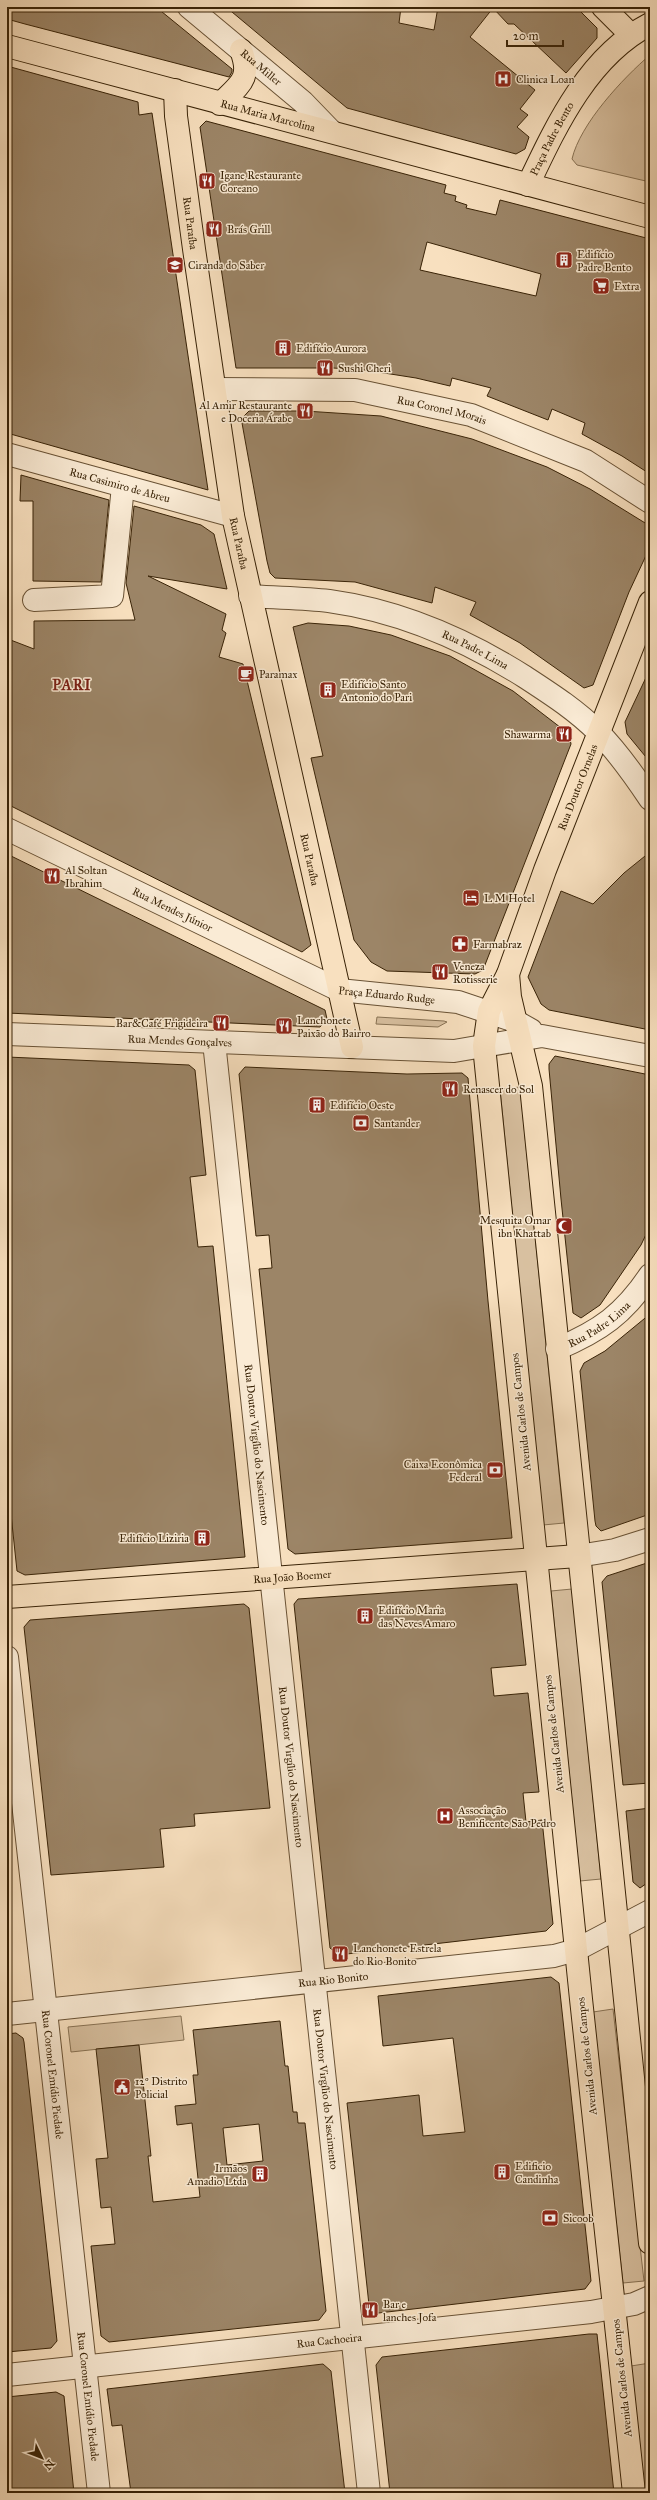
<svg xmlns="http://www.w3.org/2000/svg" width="657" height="2500" viewBox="0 0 657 2500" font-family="'IM FELL Great Primer',serif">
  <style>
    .green { fill: #d8c0a0; stroke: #887254 }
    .building { fill: #9c8567; stroke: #392307; fill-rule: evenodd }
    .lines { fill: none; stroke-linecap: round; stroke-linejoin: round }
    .minor-casing { stroke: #695235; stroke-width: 24 }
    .major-casing { stroke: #392307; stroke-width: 24 }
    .minor { stroke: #faebd5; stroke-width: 22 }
    .major { stroke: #f8e0bf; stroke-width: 22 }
    .labels { text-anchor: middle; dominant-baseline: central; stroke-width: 3; stroke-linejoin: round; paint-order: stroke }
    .street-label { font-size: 11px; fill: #392307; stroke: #faebd5 }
    .poi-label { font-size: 11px; fill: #392307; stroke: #faebd5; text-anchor: start }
    .district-label { font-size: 15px; font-weight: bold; letter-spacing: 1px; fill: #7a1f14; stroke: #faebd5 }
  </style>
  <rect width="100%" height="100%" fill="#f8e0bf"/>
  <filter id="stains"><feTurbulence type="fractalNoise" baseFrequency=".005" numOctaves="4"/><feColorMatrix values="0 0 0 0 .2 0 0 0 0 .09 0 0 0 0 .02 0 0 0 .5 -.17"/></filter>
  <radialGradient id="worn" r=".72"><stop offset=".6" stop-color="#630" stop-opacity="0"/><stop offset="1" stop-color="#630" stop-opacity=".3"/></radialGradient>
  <!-- green -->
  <g class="green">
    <path d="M650,55v127l-73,-17 -5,-6c8,-35 51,-81 78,-104z"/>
    <path d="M377,1017l67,4 3,1 -9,5 -62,-3z"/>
    <path d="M520,1087l44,436 -21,2 -43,-436z"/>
    <path d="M572,1589l29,290 -21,2 -29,-290z"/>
    <path d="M613,2009l31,272 -21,2 -30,-271z"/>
    <path d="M181,2016l3,24 -113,12 -3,-25z"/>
    <path d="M650,2363v130h-5l-14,-127z"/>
  </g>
  <!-- building -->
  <g class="building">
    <path d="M7,7h149l76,62v3l-3,5 -204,-53 -18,-5z"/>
    <path d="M226,7h175l-2,16 35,7 4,-23h138l21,21v10l-31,35 -52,-49h-6l-15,-16 -23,29 65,53 -15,19 8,6 -11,12 12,10 -4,12 -9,5 -169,-46z"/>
    <path d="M7,66l131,36 1,13 13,-2 56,377 -201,-57z"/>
    <path d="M206,121l240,64 -2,8 12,3 -1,5 12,4 -1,3 30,7 4,-15 150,39v235l-28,-18 -40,-22 3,-11 -33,-14 -4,11 -61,-24 4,-8 -39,-10 -2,8 -34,-8 -51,-8 -32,-2h-97l-36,-241zM427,242l114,32 -5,22 -116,-26z"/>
    <path d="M249,411h56l76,5 91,23 75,28 43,22 60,37v21l-21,45 -36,93 -9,3 -64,-45 -50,-28 6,-13 -41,-15 -3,16 -77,-21 -80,-4 -5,-5 -3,-12 -25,-138 -1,-4z"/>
    <path d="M21,475l88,25 -8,82 -68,-1v-80h-13z"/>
    <path d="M134,506l67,19 13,9 13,55 -79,-13 78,38 -4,16 4,3 -7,24 24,7 68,281 -9,7 -295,-148 1,-165 26,10v-28l101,-1 -9,-37z"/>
    <path d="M308,623l41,3 42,9 59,21 63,35 56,43 2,10 -88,226 -8,4 -88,-3 -16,-9 -17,-22 -43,-182 12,-2 -30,-129z"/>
    <path d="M650,669v93l-23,-28 -2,-12z"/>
    <path d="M650,852v178l-101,-20 -8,-6 -13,-27 33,-86 32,13 31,-31z"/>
    <path d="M7,854l318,156 2,9 -7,8 -313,-14z"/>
    <path d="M555,1056l95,19v151l-9,19 -41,60 -19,13 -8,-5 -12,-114 -12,-130v-5z"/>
    <path d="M7,1057l182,8 6,5 11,105 -16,2 8,70 15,-1 32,311 -220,18 -8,-4 -10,-95z"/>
    <path d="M245,1067l162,7 55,-1 6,5 20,223 24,237 -217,16 -7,-5 -29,-280 13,-1 -3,-33 -13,1 -17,-162z"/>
    <path d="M650,1314v200l-49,17 -5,-5 -1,-5 -15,-150 4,-8 21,-12z"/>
    <path d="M650,1562v221l-27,2 -21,-203 5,-6z"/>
    <path d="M517,1584l9,81 -35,3 3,28 34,-3 11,99 -16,1 3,29 16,-2 11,104 -7,7 -208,24 -8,-7 -36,-344 4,-5z"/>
    <path d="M244,1604l5,4 21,200 -76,6 1,12 -35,3 4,38 -113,8 -27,-248 6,-7z"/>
    <path d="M650,1808v73l-10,7 -7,-6 -7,-71z"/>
    <path d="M551,1977l8,6 32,298 -6,8 -215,25 -23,-211 72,-8 4,41 42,-4 -12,-94 -70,8 -5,-50z"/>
    <path d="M280,2021l5,45h3l5,46h4l1,11h7l21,188 -7,9 -210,22 -8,-6 -10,-90 24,-2 -4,-37 -10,1 -5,-49 12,-1 -12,-109 43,-4 12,111h-3l5,46 47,-5 -8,-74 -15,2 -2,-19 21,-2 -3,-29h5l-5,-45zM259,2124l4,37 -36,4 -4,-37z"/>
    <path d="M16,2033l7,5 1,4 33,299 -6,7 -44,4v-318z"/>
    <path d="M589,2334h8l17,159h-224l-14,-128 6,-8z"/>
    <path d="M323,2364l8,7 14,122h-214l-9,-68 -10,1 -5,-37z"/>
    <path d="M56,2392l8,4 10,97h-67v-96z"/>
  </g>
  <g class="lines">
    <!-- minor casing -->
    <g class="minor-casing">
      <g id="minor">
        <path id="s1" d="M189,7l114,95 28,29"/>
        <path id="s2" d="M215,389l140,1 116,25 115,46 64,41"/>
        <path id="s3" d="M7,454l226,62"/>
        <path id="s4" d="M250,596c26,2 53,2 79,5 72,10 136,38 196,76 26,17 51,33 73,55 20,20 36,43 52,67"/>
        <path d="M34,600l78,-4 11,-110"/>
        <path id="s5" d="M7,829l332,161 119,12 57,19 16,9"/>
        <path id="s6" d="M7,1034l447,17 88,-15 108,20"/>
        <path id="s7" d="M214,1042l155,1451"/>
        <path id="s8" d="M557,1349c43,-18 67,-35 93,-74"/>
        <path d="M578,1556l37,-6 35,-11"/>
        <path id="s9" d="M7,1657l92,836"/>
        <path id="s10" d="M7,2014l547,-58 22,-6 74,-39"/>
        <path id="s11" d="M7,2375l584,-63 43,-8 16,-7"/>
      </g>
    </g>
    <!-- major casing -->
    <g class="major-casing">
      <g id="major">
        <path d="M603,7l27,27"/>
        <path id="s12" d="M7,46l643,171"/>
        <path id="s13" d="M175,90l1,26 18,133 39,267 119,531"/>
        <path d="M220,104c20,-20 32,-25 21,-54"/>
        <path id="s14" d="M528,185c28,-59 60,-129 122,-161"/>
        <path d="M508,974l2,23 21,89 119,1157"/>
        <path id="s15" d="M7,1597l571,-41"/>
        <path id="s16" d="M634,2493l-53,-494 -97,-953 5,-35 19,-37 37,-104 105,-268"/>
      </g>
    </g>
    <!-- minor -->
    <use href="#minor" class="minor"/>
    <!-- major -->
    <use href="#major" class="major"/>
  </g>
  <!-- icons -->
  <defs>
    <g id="hospital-square" transform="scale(0.9)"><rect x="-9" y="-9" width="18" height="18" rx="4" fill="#8f2418" stroke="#faebd5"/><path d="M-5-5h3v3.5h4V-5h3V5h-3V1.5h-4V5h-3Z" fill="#fff"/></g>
    <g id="restaurant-square" transform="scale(0.9)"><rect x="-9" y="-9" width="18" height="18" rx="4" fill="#8f2418" stroke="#faebd5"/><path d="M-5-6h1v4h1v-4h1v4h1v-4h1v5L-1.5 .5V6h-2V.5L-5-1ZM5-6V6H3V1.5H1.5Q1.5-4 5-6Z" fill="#fff"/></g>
    <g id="building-square" transform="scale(0.9)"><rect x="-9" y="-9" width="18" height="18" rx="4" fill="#8f2418" stroke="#faebd5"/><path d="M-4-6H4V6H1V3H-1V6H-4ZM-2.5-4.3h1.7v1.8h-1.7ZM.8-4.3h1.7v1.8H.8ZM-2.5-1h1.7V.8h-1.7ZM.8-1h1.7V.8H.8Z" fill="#fff"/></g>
    <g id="school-square" transform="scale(0.9)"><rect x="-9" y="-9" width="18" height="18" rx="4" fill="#8f2418" stroke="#faebd5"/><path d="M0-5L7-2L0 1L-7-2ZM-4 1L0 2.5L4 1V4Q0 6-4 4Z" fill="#fff"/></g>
    <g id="supermarket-square" transform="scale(0.9)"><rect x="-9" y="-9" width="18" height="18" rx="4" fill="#8f2418" stroke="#faebd5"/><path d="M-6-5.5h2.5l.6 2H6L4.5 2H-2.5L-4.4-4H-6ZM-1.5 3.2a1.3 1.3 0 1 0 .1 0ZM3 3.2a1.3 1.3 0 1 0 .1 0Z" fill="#fff"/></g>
    <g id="cafe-square" transform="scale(0.9)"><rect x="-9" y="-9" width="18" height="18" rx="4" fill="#8f2418" stroke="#faebd5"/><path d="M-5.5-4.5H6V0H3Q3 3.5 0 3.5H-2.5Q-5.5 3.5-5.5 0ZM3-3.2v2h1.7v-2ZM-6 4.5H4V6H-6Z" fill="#fff"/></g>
    <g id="hotel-square" transform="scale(0.9)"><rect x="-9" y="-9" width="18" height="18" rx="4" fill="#8f2418" stroke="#faebd5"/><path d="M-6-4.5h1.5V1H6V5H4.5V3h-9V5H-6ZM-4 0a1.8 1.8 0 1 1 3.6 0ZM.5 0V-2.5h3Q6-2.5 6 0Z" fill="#fff"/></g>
    <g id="pharmacy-square" transform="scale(0.9)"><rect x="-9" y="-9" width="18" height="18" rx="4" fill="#8f2418" stroke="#faebd5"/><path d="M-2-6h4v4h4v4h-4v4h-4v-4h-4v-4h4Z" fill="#fff"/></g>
    <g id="bank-square" transform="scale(0.9)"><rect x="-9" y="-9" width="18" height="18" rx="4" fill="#8f2418" stroke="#faebd5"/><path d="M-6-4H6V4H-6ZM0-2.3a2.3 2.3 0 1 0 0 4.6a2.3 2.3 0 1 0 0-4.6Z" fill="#fff"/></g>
    <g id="mosque-square" transform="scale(0.9)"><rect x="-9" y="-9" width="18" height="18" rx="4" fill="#8f2418" stroke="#faebd5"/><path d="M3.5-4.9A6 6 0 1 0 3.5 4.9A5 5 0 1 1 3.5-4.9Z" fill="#fff"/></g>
    <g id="civic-square" transform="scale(0.9)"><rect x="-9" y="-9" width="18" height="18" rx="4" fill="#8f2418" stroke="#faebd5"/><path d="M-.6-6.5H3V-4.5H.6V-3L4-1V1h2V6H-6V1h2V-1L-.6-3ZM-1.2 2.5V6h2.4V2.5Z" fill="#fff"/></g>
  </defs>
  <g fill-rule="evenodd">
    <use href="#hospital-square" x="503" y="79"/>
    <use href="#restaurant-square" x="207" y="181"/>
    <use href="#restaurant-square" x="214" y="229"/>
    <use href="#building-square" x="564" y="260"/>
    <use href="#school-square" x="175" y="265"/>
    <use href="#supermarket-square" x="601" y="286"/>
    <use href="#building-square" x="283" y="348"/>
    <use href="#restaurant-square" x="325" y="368"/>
    <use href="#restaurant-square" x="305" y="411"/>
    <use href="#cafe-square" x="246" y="674"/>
    <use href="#building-square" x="328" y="690"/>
    <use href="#restaurant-square" x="564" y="734"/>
    <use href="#restaurant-square" x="52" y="876"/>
    <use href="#hotel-square" x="471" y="898"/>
    <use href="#pharmacy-square" x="460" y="944"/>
    <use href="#restaurant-square" x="440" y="972"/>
    <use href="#restaurant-square" x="221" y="1023"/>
    <use href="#restaurant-square" x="284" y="1026"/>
    <use href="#restaurant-square" x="450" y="1089"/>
    <use href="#building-square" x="317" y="1105"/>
    <use href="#bank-square" x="361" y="1123"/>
    <use href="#mosque-square" x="564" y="1226"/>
    <use href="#bank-square" x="495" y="1470"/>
    <use href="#building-square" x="202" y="1538"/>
    <use href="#building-square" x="365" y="1616"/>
    <use href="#hospital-square" x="445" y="1816"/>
    <use href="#restaurant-square" x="340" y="1954"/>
    <use href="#civic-square" x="122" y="2087"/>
    <use href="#building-square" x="502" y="2172"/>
    <use href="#building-square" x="260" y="2174"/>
    <use href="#bank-square" x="550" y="2218"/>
    <use href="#restaurant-square" x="370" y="2310"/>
  </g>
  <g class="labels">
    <!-- street labels -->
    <g class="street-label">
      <text stroke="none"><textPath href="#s1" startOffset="94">Rua Miller</textPath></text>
      <text stroke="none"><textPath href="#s12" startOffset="270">Rua Maria Marcolina</textPath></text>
      <text stroke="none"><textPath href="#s14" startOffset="52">Praça Padre Bento</textPath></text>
      <text stroke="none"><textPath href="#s13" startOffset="134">Rua Paraíba</textPath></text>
      <text stroke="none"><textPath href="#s2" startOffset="229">Rua Coronel Morais</textPath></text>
      <text stroke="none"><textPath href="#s3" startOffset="117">Rua Casimiro de Abreu</textPath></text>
      <text stroke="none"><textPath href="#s13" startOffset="458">Rua Paraíba</textPath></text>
      <text stroke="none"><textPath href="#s4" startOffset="234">Rua Padre Lima</textPath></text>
      <text stroke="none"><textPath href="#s16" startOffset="1731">Rua Doutor Ornelas</textPath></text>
      <text stroke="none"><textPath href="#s13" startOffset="782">Rua Paraíba</textPath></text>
      <text stroke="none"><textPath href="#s5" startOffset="184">Rua Mendes Júnior</textPath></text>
      <text stroke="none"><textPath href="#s5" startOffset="417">Praça Eduardo Rudge</textPath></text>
      <text stroke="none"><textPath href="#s6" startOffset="173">Rua Mendes Gonçalves</textPath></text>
      <text stroke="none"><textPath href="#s8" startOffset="49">Rua Padre Lima</textPath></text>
      <text transform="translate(521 1412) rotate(-96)">Avenida Carlos de Campos</text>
      <text stroke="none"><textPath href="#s7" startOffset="405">Rua Doutor Virgílio do Nascimento</textPath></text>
      <text stroke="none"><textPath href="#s15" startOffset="286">Rua João Boemer</textPath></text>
      <text transform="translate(554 1734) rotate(-96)">Avenida Carlos de Campos</text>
      <text stroke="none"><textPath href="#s7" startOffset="729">Rua Doutor Virgílio do Nascimento</textPath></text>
      <text stroke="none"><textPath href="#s10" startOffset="328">Rua Rio Bonito</textPath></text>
      <text transform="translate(587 2056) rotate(-96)">Avenida Carlos de Campos</text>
      <text stroke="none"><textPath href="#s9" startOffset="420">Rua Coronel Emídio Piedade</textPath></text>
      <text stroke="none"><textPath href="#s7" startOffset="1053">Rua Doutor Virgílio do Nascimento</textPath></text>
      <text stroke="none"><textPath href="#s11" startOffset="324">Rua Cachoeira</textPath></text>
      <text transform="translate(622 2378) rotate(-96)">Avenida Carlos de Campos</text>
      <text stroke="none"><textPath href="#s9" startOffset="744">Rua Coronel Emídio Piedade</textPath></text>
    </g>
    <!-- poi labels -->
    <g class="poi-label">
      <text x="516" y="79">Clinica Loan</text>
      <text x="220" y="175">Igane Restaurante<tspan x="220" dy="13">Coreano</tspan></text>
      <text x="227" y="229">Brás Grill</text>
      <text x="577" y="254">Edifício<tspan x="577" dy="13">Padre Bento</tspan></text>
      <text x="188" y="265">Ciranda do Saber</text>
      <text x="614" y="286">Extra</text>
      <text x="296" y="348">Edifício Aurora</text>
      <text x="338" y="368">Sushi Cheri</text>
      <text x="292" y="405" text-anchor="end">Al Amir Restaurante<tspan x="292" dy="13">e Doceria Árabe</tspan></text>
      <text x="259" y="674">Paramax</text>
      <text x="341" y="684">Edifício Santo<tspan x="341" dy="13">Antonio do Pari</tspan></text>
      <text x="551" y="734" text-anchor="end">Shawarma</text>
      <text x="65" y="870">Al Soltan<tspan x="65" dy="13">Ibrahim</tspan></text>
      <text x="484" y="898">L M Hotel</text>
      <text x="473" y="944">Farmabraz</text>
      <text x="453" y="966">Veneza<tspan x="453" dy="13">Rotisserie</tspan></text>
      <text x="297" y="1020">Lanchonete<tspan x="297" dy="13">Paixão do Bairro</tspan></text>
      <text x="208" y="1023" text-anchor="end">Bar&amp;Café Frigideira</text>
      <text x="463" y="1089">Renascer do Sol</text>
      <text x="330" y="1105">Edifício Oeste</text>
      <text x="374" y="1123">Santander</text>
      <text x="551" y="1220" text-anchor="end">Mesquita Omar<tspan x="551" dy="13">ibn Khattab</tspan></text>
      <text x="482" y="1464" text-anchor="end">Caixa Econômica<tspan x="482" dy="13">Federal</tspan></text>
      <text x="189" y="1538" text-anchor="end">Edifício Liziria</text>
      <text x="378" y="1610">Edifício Maria<tspan x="378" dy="13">das Neves Amaro</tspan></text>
      <text x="458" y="1810">Associação<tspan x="458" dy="13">Benificente São Pedro</tspan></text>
      <text x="353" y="1948">Lanchonete Estrela<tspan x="353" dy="13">do Rio Bonito</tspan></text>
      <text x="135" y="2081">12º Distrito<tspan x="135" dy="13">Policial</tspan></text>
      <text x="515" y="2166">Edificio<tspan x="515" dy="13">Candinha</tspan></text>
      <text x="247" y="2168" text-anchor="end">Irmãos<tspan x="247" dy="13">Amadio Ltda</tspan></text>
      <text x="563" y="2218">Sicoob</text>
      <text x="383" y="2304">Bar e<tspan x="383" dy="13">lanches Jofa</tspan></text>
    </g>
    <!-- district labels -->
    <g class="district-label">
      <text x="72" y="685">PARI</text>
    </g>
  </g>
  <!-- margin -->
  <rect width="657" height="2500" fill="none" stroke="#f8e0bf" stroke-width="24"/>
  <rect x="8" y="8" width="641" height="2484" fill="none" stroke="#392307" stroke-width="2"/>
  <rect x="12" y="12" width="633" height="2476" fill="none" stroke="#392307"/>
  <!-- north arrow -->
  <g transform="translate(42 2458) rotate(133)" stroke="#faebd5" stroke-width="3" paint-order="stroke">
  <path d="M0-3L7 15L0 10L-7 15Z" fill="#392307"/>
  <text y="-6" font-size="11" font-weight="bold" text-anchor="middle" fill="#392307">N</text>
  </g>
  <!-- scale -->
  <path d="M507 40v6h56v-6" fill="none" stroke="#392307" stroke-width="2"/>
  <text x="513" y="40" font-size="12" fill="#392307" stroke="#faebd5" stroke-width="3" paint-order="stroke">20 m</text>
  <rect width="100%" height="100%" filter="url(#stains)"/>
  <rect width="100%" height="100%" fill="url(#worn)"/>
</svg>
